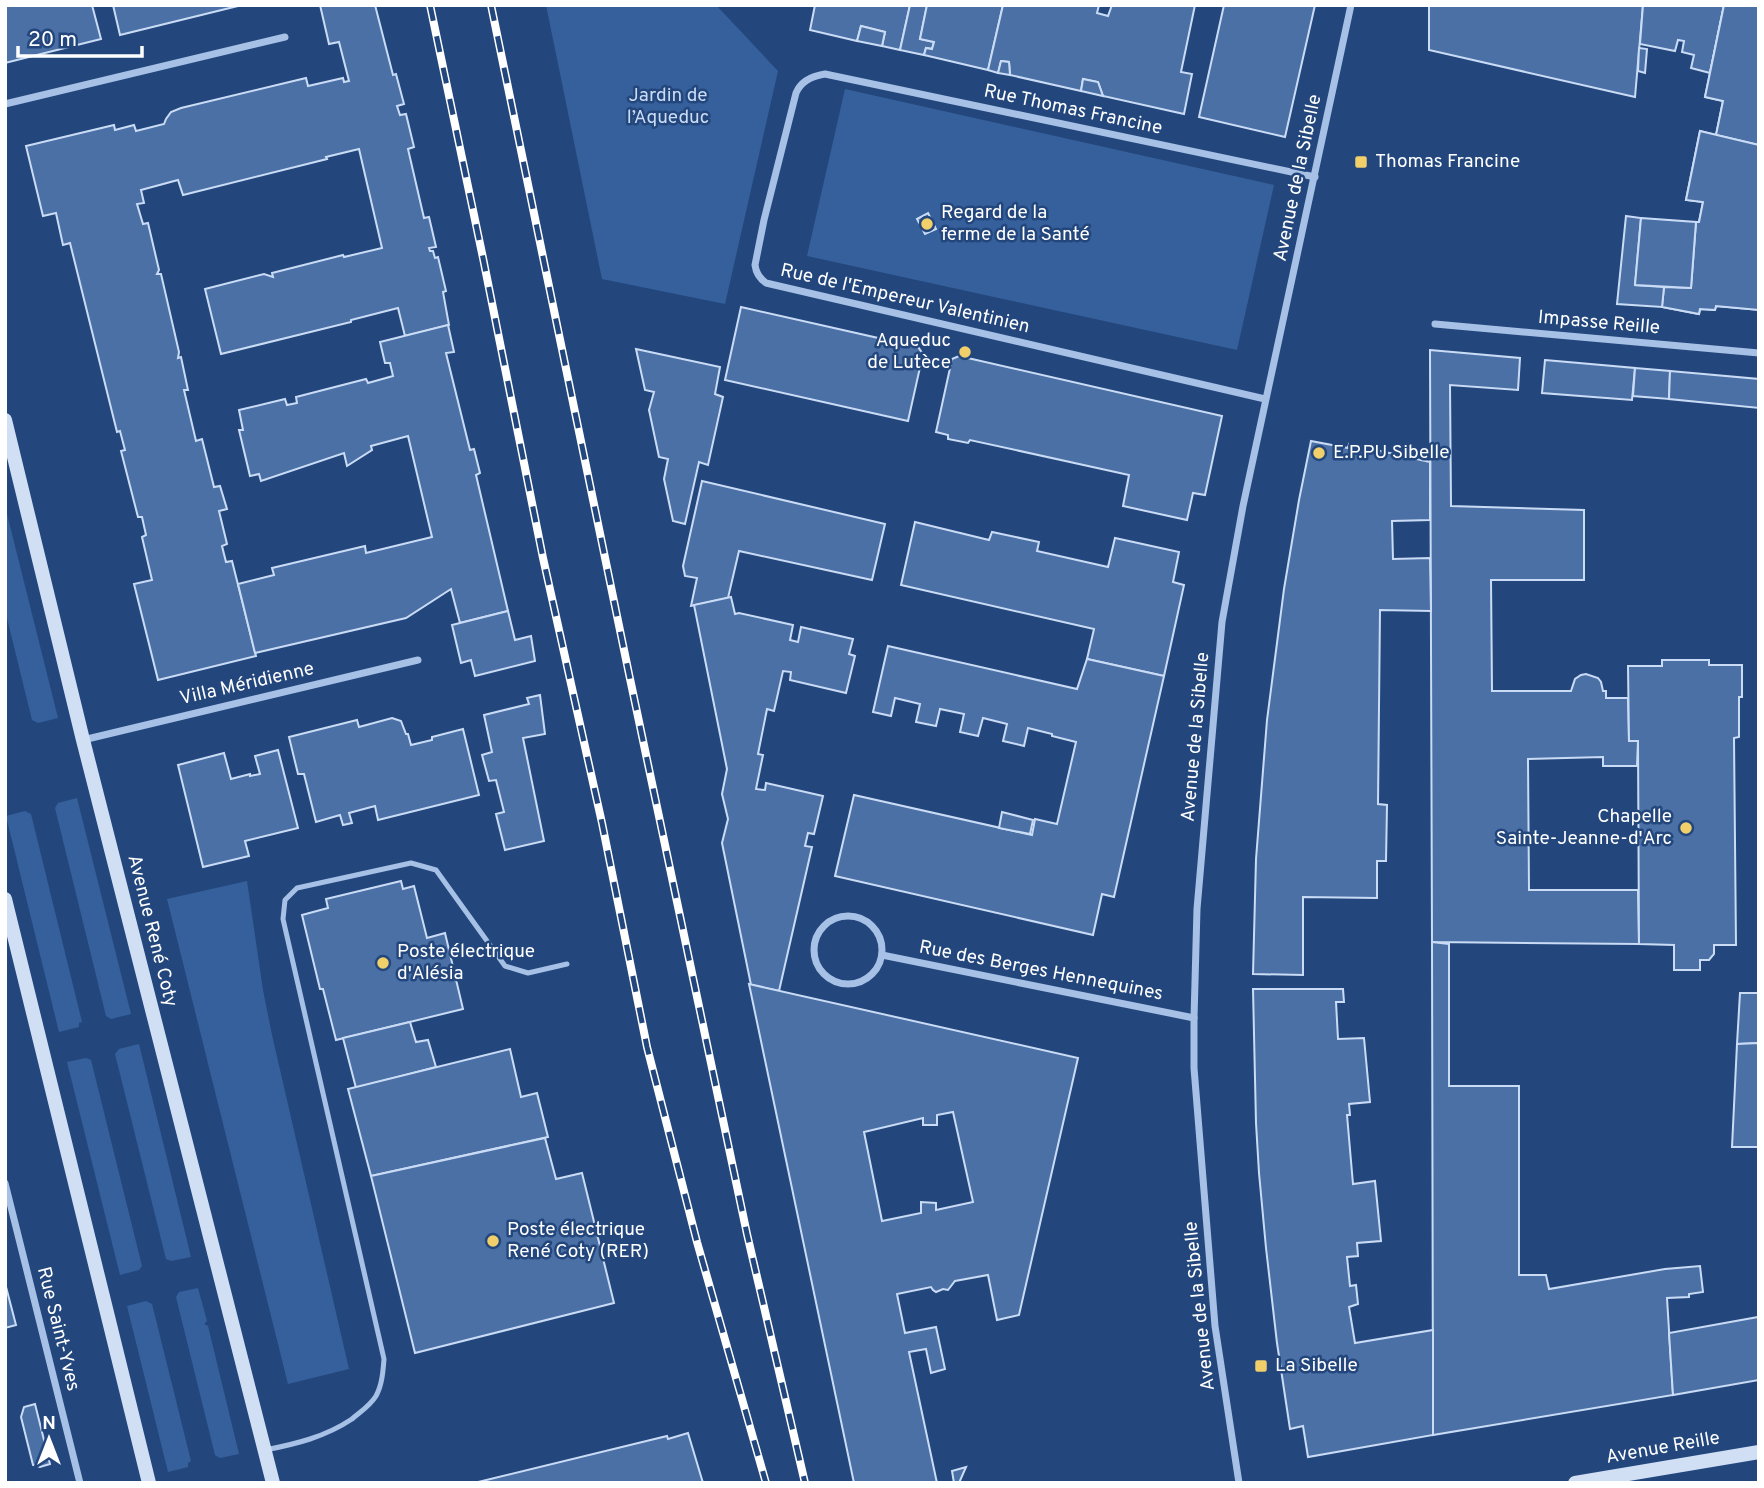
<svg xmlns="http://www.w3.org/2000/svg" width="1764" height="1488" viewBox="0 0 1764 1488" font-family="Overpass,sans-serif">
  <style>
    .green { fill: #36609b }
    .building { fill: #4b70a6; stroke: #cadcf5; stroke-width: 2; fill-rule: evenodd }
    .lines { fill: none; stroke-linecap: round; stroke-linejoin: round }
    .lane { stroke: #a7c1e6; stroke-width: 5 }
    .street { stroke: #a7c1e6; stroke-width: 7 }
    .secondary { stroke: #d1dff5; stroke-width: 14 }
    .rail-casing { stroke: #fff; stroke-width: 8 }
    .rail { stroke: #23477d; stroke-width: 5; stroke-dasharray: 16; stroke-linecap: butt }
    .poi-dot { fill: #f1cf6a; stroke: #23477d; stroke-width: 2.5 }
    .labels { text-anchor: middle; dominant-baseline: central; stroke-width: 5; stroke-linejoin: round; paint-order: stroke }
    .park-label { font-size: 19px; fill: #cadcf5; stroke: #23477d }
    .street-label { font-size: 19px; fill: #fff; stroke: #23477d }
    .poi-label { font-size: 19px; fill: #fff; stroke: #23477d; text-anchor: start }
  </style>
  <rect width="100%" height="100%" fill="#23477d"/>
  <!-- green -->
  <g class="green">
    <path d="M546,5h170l62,66 -53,233 -123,-25z"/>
    <path d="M845,89l429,96 -37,165 -430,-94z"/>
    <path d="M5,506l53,212 -20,5 -6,-3 -27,-110z"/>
    <path d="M77,798l54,216 -20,5 -5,-3 -51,-208 3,-5z"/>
    <path d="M25,811l6,3 51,208 -3,1v4l-20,5 -53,-216z"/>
    <path d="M247,881l16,109 9,45 77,334 -61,15 -121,-485z"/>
    <path d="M139,1044l52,213 -20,4 -5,-2 -51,-205 4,-5z"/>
    <path d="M86,1058l5,2 51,206 -3,4 -19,5 -53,-213z"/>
    <path d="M198,1288l9,33 -3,3 4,2 31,128 -19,4 -5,-3 -39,-158 3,-5z"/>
    <path d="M146,1301l6,3 39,157 -3,2v4l-20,5 -41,-166z"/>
  </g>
  <!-- building -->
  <g class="building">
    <path d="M5,5h87l9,34 -96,24z"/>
    <path d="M113,5h129l-122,30z"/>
    <path d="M320,5h55l18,70 3,-1 8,30 -7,2 3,9 6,-1 8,33 -6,2 16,69 5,-1 7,30 -7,1 1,3h3l2,7 3,-1 8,34 -3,1 6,33 -44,11 -7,-28 -47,12v2l-130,32 -16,-65 59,-15 9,3 -1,-4 71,-18 1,2 38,-9 -23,-99 -33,8 1,2 -144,36 -5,-15 -37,10 3,13 -7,1 6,20 5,-1 11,47 -2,4h4l18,78 -1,6 3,-1 7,33h-4l12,51 6,-2 12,48 6,-1 7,23 -8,2 8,33 -5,2 4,16 6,-1 24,95 -98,24 -24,-96 18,-4 -10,-43 4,-2 -4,-18h-4l-17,-66 4,-1 -5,-19 -3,1 -47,-189 -7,2 -7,-32 -13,3 -17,-70 88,-21 1,5 19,-5 2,6 28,-7 2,-5 5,-7 10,-4 125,-30 2,8 35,-8 1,4 5,-1 -10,-39 -10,2z"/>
    <path d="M815,5h95l-10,45 -18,-4 3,-14 -24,-6 -4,15 -47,-11z"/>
    <path d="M910,5h17l-7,34 14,3 -2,7 -6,-1 -2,7 -24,-5z"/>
    <path d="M927,5h76l-15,65 -64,-15 2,-7 6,1 2,-7 -14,-3z"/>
    <path d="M1003,5h96l-2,8 11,3 4,-11h83l-14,67 11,2 -8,40 -81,-18 -5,-14 -15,-3 -2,12 -71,-16 -1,-13 -8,-1 -3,12 -10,-3z"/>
    <path d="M1224,5h91l-30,132 -86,-20z"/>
    <path d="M1429,5h214l-8,92 -206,-47z"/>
    <path d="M1643,5h81l-14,68 -19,-5 3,-13 -12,-3 2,-11 -6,-1 -3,11 -35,-7z"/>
    <path d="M1724,5h35v305l-43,-4 -1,4 -15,-1 -1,5 -37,-7 2,-20 27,1 5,-66h3l4,-20 -17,-2 14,-69 16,4 7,-34 -18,-4z"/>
    <path d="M1724,5h35v140l-43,-10 7,-34 -18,-4z"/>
    <path d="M861,26l24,6 -3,14 -25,-5z"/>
    <path d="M1639,48l8,1 -2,24 -7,-2z"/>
    <path d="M1001,61l8,1 1,13 -12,-2z"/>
    <path d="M1083,79l15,3 5,14 -22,-5z"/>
    <path d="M1700,131l59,14v165l-43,-4 -1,4 -15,-1 -1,5 -37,-7 2,-20 27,1 5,-66h3l4,-20 -17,-2z"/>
    <path d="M928,213l8,16 -11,5 -8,-15z"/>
    <path d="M1626,216l15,2 -6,67 29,2 -2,20 -45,-3z"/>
    <path d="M1641,218l55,4 -5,66 -56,-3z"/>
    <path d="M741,307l177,40 5,7 -15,67 -183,-41z"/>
    <path d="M448,325l6,27 -8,1 24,97 4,-1 6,24 -4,2 32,136 -48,12 -9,-34 -45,29 -151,35 -17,-69 36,-9 -2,-7 93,-22 1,7 66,-16 -24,-101 -37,10 1,4 -25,16 -3,-13 -83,28 -2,-7 -9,2 -11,-46h4l-4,-20 46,-11 2,6 10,-2 -1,-6 70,-18 2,4 25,-7 -3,-13h-5l-5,-21z"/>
    <path d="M636,349l84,18 -5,27 8,3 -15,68 -9,-3 -14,62 -12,-3 -9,-42 4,-20 -9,-2 -10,-47 5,-18 -9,-2z"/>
    <path d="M1430,350l90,8 -2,32 -68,-5 1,121 133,4v70h-93l1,111h79l4,-12 6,-4 5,-1 12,4 3,4 2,9h3v7h22l1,43h9l-1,25h-34v-9l-75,2 1,131h109l1,54 -207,-2z"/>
    <path d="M959,356l263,60 -17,79 -12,-2 -6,27 -64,-14 6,-31 -159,-35 -2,3 -20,-4v-4l-12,-3 16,-73z"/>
    <path d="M1545,360l90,8 -3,32 -90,-7z"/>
    <path d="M1635,368l35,3 -1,28 -36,-3z"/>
    <path d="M1670,371l89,8v29l-90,-9z"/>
    <path d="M1311,441l37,7 1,-4 81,18v58l-38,1 1,38 37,-1 1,53 -51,-1 -2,194 9,1 -1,56h-9v37l-74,-1v78l-50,-1 3,-115 11,-139 17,-131 15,-89z"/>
    <path d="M702,481l183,43 -13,56 -133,-29 -11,47 -37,8 6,-28 -12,-2 -2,-10z"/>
    <path d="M915,522l74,18 3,-8 47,10 -2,9 71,16 7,-29 64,14 -6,30 11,3 -20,91 -77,-17 7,-30 -193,-44z"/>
    <path d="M731,597l4,17 4,-1 54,12 -3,15 8,2 3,-15 52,12 -4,15 6,2 -9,37 -56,-13 1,-8 -8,-1 -9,40 -7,-2 -9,45 5,1 -7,34 9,1 1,-7 57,13 -9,38 -6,-1 -3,13 7,1 -33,144 -28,-6 -29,-142 6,-24 -6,-25 5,-25 -33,-164z"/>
    <path d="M508,611l7,29 16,-4 4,25 -60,15 -4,-16 -10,3 -9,-38z"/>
    <path d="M888,646l189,43 10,-30 77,17 -50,221 -12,-3 -9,41 -258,-59 19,-81 178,40 3,-16 22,5 19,-82 -24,-6v-2l-24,-6 -4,18 -21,-5 4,-17 -24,-6 -5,18 -18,-4 4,-18 -24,-5 -4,17 -20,-4 4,-18 -25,-6 -4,18 -18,-4z"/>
    <path d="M1662,660h47v5h33v32h-3v40l-5,1 2,207h-22v9l-5,6h-9v10h-26v-25l-35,-1 -1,-203h-9l-1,-75h34z"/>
    <path d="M540,695l5,39 -22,4 21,103 -39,9 -9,-36 8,-2 -8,-32 -7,1 -7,-26 10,-3 -8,-37 45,-11 -2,-6z"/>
    <path d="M392,718l9,3 5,13h2l3,11 21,-5v-3l31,-8 16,66 -101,25 -3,-14 -26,7 3,10 -9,2 -3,-10 -24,7 -12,-48h-6l-9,-37 68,-17 2,7z"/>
    <path d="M278,750l20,78 -53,13 4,15 -46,11 -25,-102 46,-12 7,26 19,-5v2l10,-2 -5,-18z"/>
    <path d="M1002,812l31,8 -3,14 -31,-6z"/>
    <path d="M401,881l2,8 11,-3 13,52 18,-5 18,76 -127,31 -13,-51h-3l-18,-74 26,-7 -2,-9z"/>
    <path d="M1432,942l17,2v142h70v189h27l3,14 116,-20 35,-3 3,26 -14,2v3l-22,1 6,97 -240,40z"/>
    <path d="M749,984l329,74 -59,257 -22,5 -9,-45 -33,6 -7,9 -5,-1 -7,3 -3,-2 -2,-3 -34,7 8,39 31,-6 9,42 -14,4 -5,-24 -17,3 28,131h-83zM953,1112l20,90 -37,8v-7l-15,-1v11l-39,8 -18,-89 59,-14v7h14v-10z"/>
    <path d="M1253,989h90l1,13h-8l2,37 26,-1 6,64 -21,2 1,11h-3l6,69 22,-3 6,60 -24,2 1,13 -11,1 3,29 6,-1 2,19 -9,3 6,36 78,-13v105l-125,22 -5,-31 -13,3 -13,-86 -11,-95 -7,-75 -3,-50z"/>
    <path d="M1740,993h19v50l-22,1z"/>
    <path d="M410,1022l6,20 12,-2 8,27 -80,21 -13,-50z"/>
    <path d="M1759,1043v104h-27l5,-103z"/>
    <path d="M510,1049l11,48 16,-4 11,44 -177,39 -23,-87z"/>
    <path d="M545,1138l11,41 26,-6 32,130 -199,50 -44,-177z"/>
    <path d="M5,1283l11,42 -11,3z"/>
    <path d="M1758,1317l1,63 -86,15 -4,-62z"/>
    <path d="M35,1404l15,60 -10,3 -7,-2 -12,-48 3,-10z"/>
    <path d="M688,1433l15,50h-229l193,-47 1,3z"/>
    <path d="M966,1467l-7,16h-5l-2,-12z"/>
  </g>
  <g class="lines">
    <!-- lane -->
    <path class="lane" d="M265,1450c31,-6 60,-13 87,-31 8,-7 18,-13 24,-23 6,-11 7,-24 8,-37l-101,-440 2,-19 12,-12 114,-25 25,7 69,96 23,7 39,-9"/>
    <!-- street -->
    <g class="street">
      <path d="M5,104l280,-67"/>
      <path d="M1435,324l324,29"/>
      <path d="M1265,399l-499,-116c-7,-5 -10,-10 -11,-18l9,-45 32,-127c5,-12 16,-17 29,-19l490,103"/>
      <path d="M83,740l335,-80"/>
      <circle cx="848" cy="950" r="34"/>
      <path d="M882,955l312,63"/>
      <path d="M5,1183l75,300"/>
      <path d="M1239,1483l-24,-157 -21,-258v-50l3,-109 25,-287 21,-116 108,-501"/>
    </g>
    <!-- secondary -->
    <g class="secondary">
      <path d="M5,420l78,320 190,743"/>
      <path d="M5,899l144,584"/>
      <path d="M1575,1483l184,-31"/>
    </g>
    <!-- rail casing -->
    <g class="rail-casing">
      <g id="rail">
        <path d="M430,5l53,253 60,300 59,265 45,224 50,195 69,241"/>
        <path d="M491,5l138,669 118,560 58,249"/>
      </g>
    </g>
    <!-- rail -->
    <use href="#rail" class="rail"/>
  </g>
  <!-- markers -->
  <g class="poi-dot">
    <rect x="1354" y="155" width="14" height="14" rx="3.5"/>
    <circle cx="927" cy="224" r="7"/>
    <circle cx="965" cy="352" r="7"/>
    <circle cx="1319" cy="453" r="7"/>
    <circle cx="1686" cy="828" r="7"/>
    <circle cx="383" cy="963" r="7"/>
    <circle cx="493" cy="1241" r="7"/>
    <rect x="1254" y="1359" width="14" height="14" rx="3.5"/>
  </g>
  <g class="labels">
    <!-- park labels -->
    <g class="park-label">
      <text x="668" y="96">Jardin de<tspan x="668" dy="22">l’Aqueduc</tspan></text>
    </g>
    <!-- street labels -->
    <g class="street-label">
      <text transform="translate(1073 110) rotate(12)">Rue Thomas Francine</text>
      <text transform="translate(1298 178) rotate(-78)">Avenue de la Sibelle</text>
      <text transform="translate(905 299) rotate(13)">Rue de l'Empereur Valentinien</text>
      <text transform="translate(1599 323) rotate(5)">Impasse Reille</text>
      <text transform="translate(247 684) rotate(-13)">Villa Méridienne</text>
      <text transform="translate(1196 737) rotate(-85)">Avenue de la Sibelle</text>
      <text transform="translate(152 931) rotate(76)">Avenue René Coty</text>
      <text transform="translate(1041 971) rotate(11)">Rue des Berges Hennequines</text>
      <text transform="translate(1200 1306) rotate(-96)">Avenue de la Sibelle</text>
      <text transform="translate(58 1329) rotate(76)">Rue Saint-Yves</text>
      <text transform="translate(1663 1448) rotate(-10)">Avenue Reille</text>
    </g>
    <!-- poi labels -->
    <g class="poi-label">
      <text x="1375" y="162">Thomas Francine</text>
      <text x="941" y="213">Regard de la<tspan x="941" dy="22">ferme de la Santé</tspan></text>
      <text x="951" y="341" text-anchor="end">Aqueduc<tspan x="951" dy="22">de Lutèce</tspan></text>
      <text x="1333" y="453">E.P.PU Sibelle</text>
      <text x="1672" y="817" text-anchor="end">Chapelle<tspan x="1672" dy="22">Sainte-Jeanne-d'Arc</tspan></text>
      <text x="397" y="952">Poste électrique<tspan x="397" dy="22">d'Alésia</tspan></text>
      <text x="507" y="1230">Poste électrique<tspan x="507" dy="22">René Coty (RER)</tspan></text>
      <text x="1275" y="1366">La Sibelle</text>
    </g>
  </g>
  <!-- border -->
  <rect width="1764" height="1488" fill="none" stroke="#ffffff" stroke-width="14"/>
  <!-- north arrow -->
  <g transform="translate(49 1439)" stroke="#23477d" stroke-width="5" paint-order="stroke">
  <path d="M0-5L12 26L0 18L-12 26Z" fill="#ffffff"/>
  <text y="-10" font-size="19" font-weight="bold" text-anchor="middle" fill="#ffffff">N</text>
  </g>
  <!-- scale -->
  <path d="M18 46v10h124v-10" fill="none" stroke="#ffffff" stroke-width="3.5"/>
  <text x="28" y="46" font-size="21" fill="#ffffff" stroke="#23477d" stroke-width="5" paint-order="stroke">20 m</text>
</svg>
